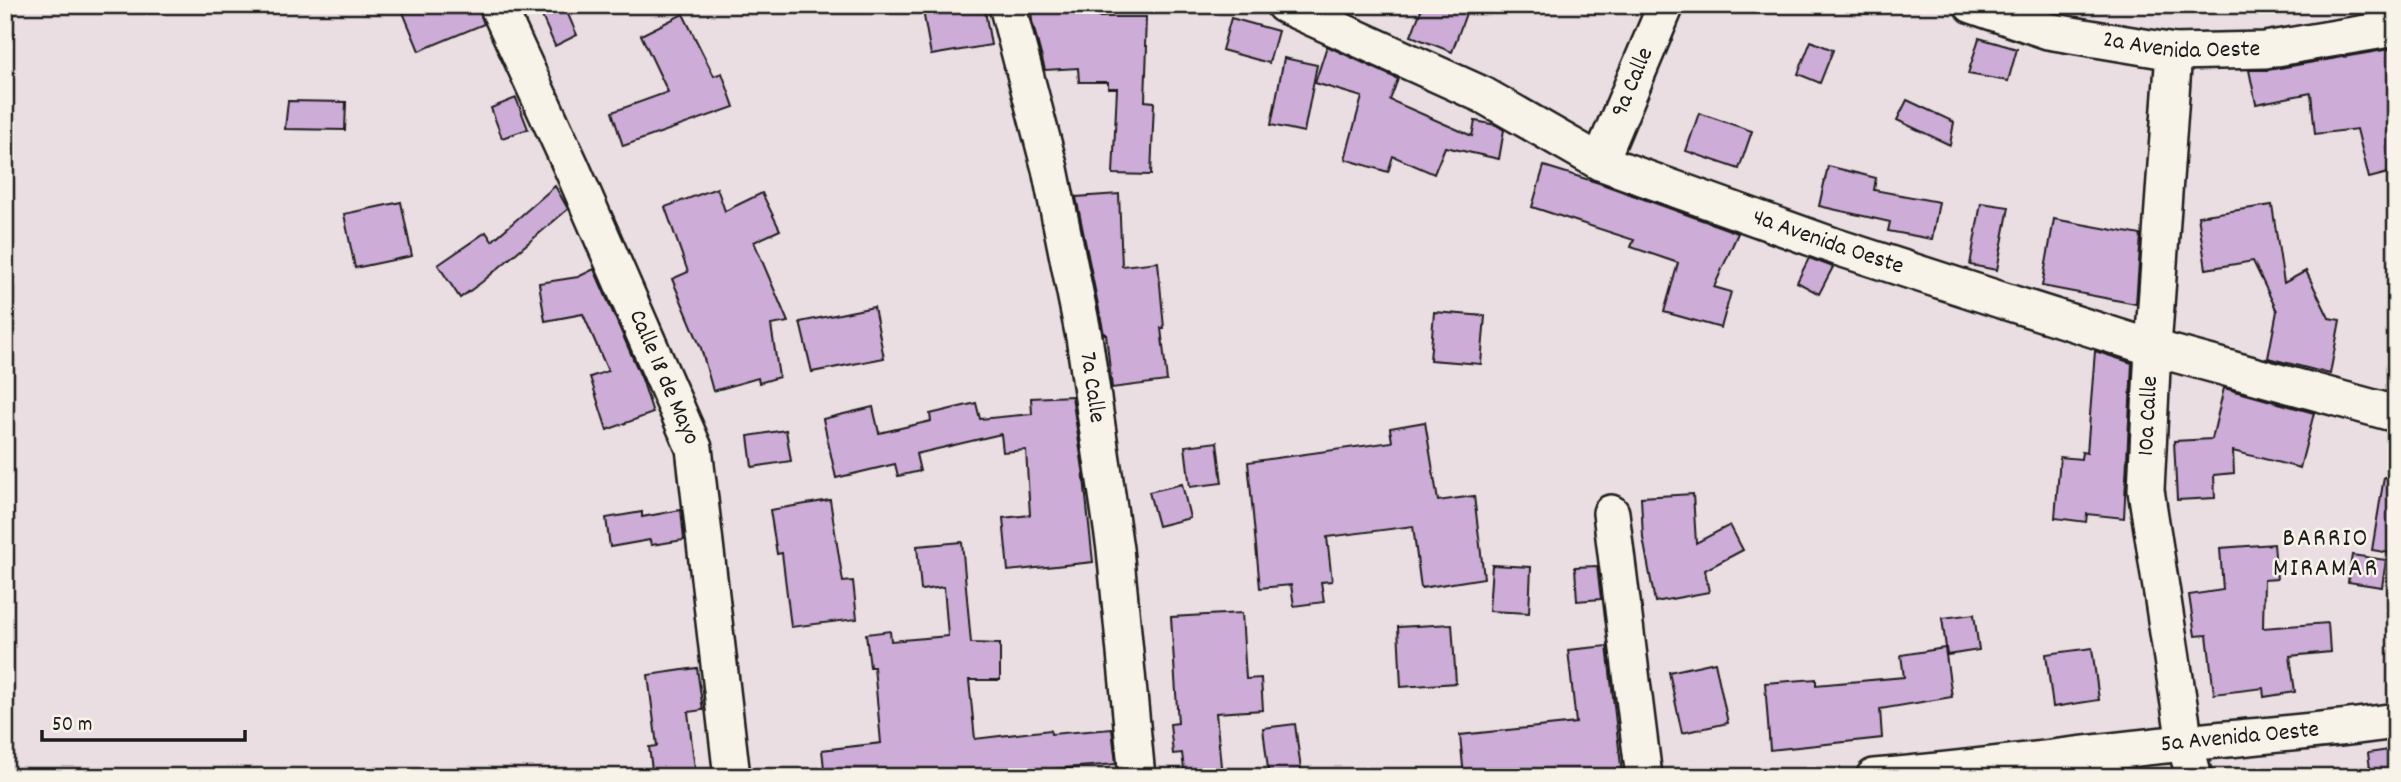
<svg xmlns="http://www.w3.org/2000/svg" width="2401" height="782" viewBox="0 0 2401 782" font-family="Dekko,sans-serif">
  <style>
    .building { fill: #cdacd8; stroke: #1c1c1c; stroke-width: 2 }
    .lines { fill: none; stroke-linecap: round; stroke-linejoin: round }
    .minor-casing { stroke: #1c1c1c; stroke-width: 40 }
    .minor { stroke: #f7f3e8; stroke-width: 35 }
    .labels { text-anchor: middle; dominant-baseline: central; stroke-width: 5; stroke-linejoin: round; paint-order: stroke }
    .street-label { font-size: 24px; fill: #1c1c1c; stroke: #f7f3e8 }
    .neighbourhood-label { font-size: 26px; letter-spacing: 2px; fill: #1c1c1c; stroke: #f7f3e8 }
  </style>
  <rect width="100%" height="100%" fill="#eadee3"/>
  <filter id="ink" filterUnits="userSpaceOnUse"><feTurbulence type="fractalNoise" baseFrequency=".0143" numOctaves="2"/><feDisplacementMap in="SourceGraphic" scale="14" xChannelSelector="R" yChannelSelector="G"/><feConvolveMatrix kernelMatrix="1 2 1 2 8 2 1 2 1" color-interpolation-filters="sRGB"/></filter>
  <g filter="url(#ink)">
    <!-- building -->
    <g class="building">
      <path d="M400,5h77l7,19 -65,27z"/>
      <path d="M537,5h27l13,30 -22,11z"/>
      <path d="M922,5h62l7,40 -60,10z"/>
      <path d="M1031,5h71l-3,12h47l-1,29h2l-2,55 9,1 -3,73 -38,-1 4,-86h-9v-6h-29l-1,-14 -33,2 -13,-49z"/>
      <path d="M1423,5h46l-17,47 -41,-16z"/>
      <path d="M683,14l31,62 8,-3 12,34 -111,39 -11,-34 56,-20 -27,-57z"/>
      <path d="M1231,18l47,13 -9,32 -47,-13z"/>
      <path d="M1979,38l38,11 -9,32 -40,-7z"/>
      <path d="M1811,41l22,9 -13,33 -22,-9z"/>
      <path d="M1327,46l71,33 -8,21 82,36 3,-15 21,4 8,5 -5,29 -54,-12 -11,27 -41,-18 -5,16 -43,-13 17,-62 -47,-14z"/>
      <path d="M2396,48v123l-27,7 -12,-49 -42,5 -4,-41 -55,11 -7,-34h19z"/>
      <path d="M1284,58l33,7 -13,67 -33,-7z"/>
      <path d="M516,98l12,31 -26,9 -11,-30z"/>
      <path d="M1907,100l47,22 -4,23 -53,-25z"/>
      <path d="M288,101l58,1 -1,28 -60,-1z"/>
      <path d="M1699,113l53,18 -13,38 -53,-18z"/>
      <path d="M1544,166l55,17 139,50 -24,54 17,5 -10,36 -57,-16 14,-49 -47,-16 3,-7 -102,-33z"/>
      <path d="M1828,166l48,12 -2,12 65,12 -7,37 -44,-8 2,-9 -71,-16z"/>
      <path d="M555,186l13,23 -86,73 -22,16 -22,-33 48,-33 6,9z"/>
      <path d="M717,188l8,23 37,-18 18,37 -26,12 34,80 -17,3 8,52 -20,6 -1,-5 -45,13 -12,-43 -29,-69 16,-7 -23,-65z"/>
      <path d="M1119,194l3,72 36,-4 6,66h-3l6,53 -55,7 -6,-54h-2l-28,-137z"/>
      <path d="M401,202l11,54 -57,12 -11,-54z"/>
      <path d="M1981,203l28,4 -12,63 -27,-5z"/>
      <path d="M2272,205l12,78 22,-12 23,47 11,2 -10,54 -62,-16 9,-47 -24,-50 -47,8 -8,-53z"/>
      <path d="M2054,219l87,16 -5,69 -94,-18z"/>
      <path d="M1809,258l24,9 -14,27 -22,-12z"/>
      <path d="M594,269l48,110 11,34 -46,17 -17,-53 18,-6 -25,-57 -38,7 -6,-38 39,-6z"/>
      <path d="M874,307l10,51 -72,14 -12,-50z"/>
      <path d="M1434,312l51,4 -4,48 -51,-4z"/>
      <path d="M2095,351l37,12 -8,155 -37,-4 -1,8 -31,-4 5,-61 21,2 1,-7 5,1z"/>
      <path d="M2224,388l90,25 -14,55 -67,-17 1,22 -20,2 1,23 -38,2 -3,-59 38,-2z"/>
      <path d="M1072,396l11,73 10,93 -85,9 -5,-53 27,-3 -4,-65 -23,2 -2,-18 -85,20 4,17 -22,5 -3,-12 -59,14 -13,-59 50,-12 6,26 52,-12 -1,-7 46,-11 4,16 52,-5 -1,-16z"/>
      <path d="M1425,422l13,79 36,-5 10,82 -63,10 -8,-62 -86,11 5,44 -11,1 3,20 -30,4 -3,-21 -31,3 -12,-126 144,-20 -2,-14z"/>
      <path d="M786,430l5,31 -39,6 -4,-31z"/>
      <path d="M1217,442l5,41 -32,4 -5,-41z"/>
      <path d="M2384,477l12,1v76l-24,-4z"/>
      <path d="M1182,484l8,34 -32,8 -9,-34z"/>
      <path d="M1693,494l3,49 34,-18 13,25 -38,20 4,22 -54,10 -12,-64 -2,-41z"/>
      <path d="M830,500l13,82 10,-1 4,38 -66,8 -9,-74 -5,1 -7,-44z"/>
      <path d="M681,510l3,30 -33,5 -1,-5 -40,7 -4,-29 36,-6v5z"/>
      <path d="M962,542l9,101 29,1v36h-31l6,59 75,-9 1,4 61,-5 4,35 -61,5 1,8h-70v-3l-40,3h-121l-3,-27 59,-7 -7,-76h-4l-4,-33 24,-3 1,10 57,-5 -4,-49 -23,3 -4,-44z"/>
      <path d="M2274,544l3,35 -13,1 -1,48 65,-5 2,29 -40,4 5,36 -31,5 -1,-9 -49,6 -7,-59 -12,1 -6,-41 34,-5 -3,-42z"/>
      <path d="M2352,555l34,5 -4,27 -34,-5z"/>
      <path d="M1492,565l39,2 -2,46 -40,-2z"/>
      <path d="M1597,566l4,33 -24,2 -2,-34z"/>
      <path d="M1242,613l4,66 15,-1 2,32 -47,3 6,64h-37l-3,-24 -9,1 -3,-30 8,-1 -7,-106z"/>
      <path d="M1974,614l5,36 -32,5 -5,-37z"/>
      <path d="M1452,624l4,59 -55,4 -3,-60z"/>
      <path d="M1607,646l15,128 -31,3h-127l-4,-42 116,-12 -8,-73z"/>
      <path d="M1945,648l7,49 -72,12 2,29 -112,12 -5,-67 51,-4v6l88,-8 -3,-22z"/>
      <path d="M2092,648l7,52 -46,7 -7,-53z"/>
      <path d="M1715,662l13,61 -46,10 -13,-61z"/>
      <path d="M697,668l6,42 -15,2 8,65h-43l-4,-30 8,-1 -9,-71z"/>
      <path d="M1295,724l7,53h-33l-6,-49z"/>
      <path d="M2396,749v28h-25l-3,-24z"/>
    </g>
    <g class="lines">
      <!-- minor casing -->
      <g class="minor-casing">
        <g id="minor">
          <path id="s1" d="M497,5l74,161 123,282 38,329"/>
          <path id="s2" d="M1007,5l43,164 34,168 31,212 22,228"/>
          <path id="s3" d="M1284,5l199,90 117,67 237,85 167,54 149,47 243,66"/>
          <path id="s4" d="M1972,5l76,26 126,21 91,-2 131,-22"/>
          <path d="M2174,52l-21,296 -7,142 39,253 9,34"/>
          <path id="s5" d="M1600,162l66,-157"/>
          <path d="M1611,513l33,264"/>
          <path id="s6" d="M1874,777c104,-8 207,-24 311,-34 70,-7 141,-12 211,-22"/>
        </g>
      </g>
      <!-- minor -->
      <use href="#minor" class="minor"/>
    </g>
  </g>
  <g class="labels">
    <!-- street labels -->
    <g class="street-label">
      <text stroke="none"><textPath href="#s4" startOffset="215">2a Avenida Oeste</textPath></text>
      <text stroke="none"><textPath href="#s5" startOffset="86">9a Calle</textPath></text>
      <text stroke="none"><textPath href="#s3" startOffset="595">4a Avenida Oeste</textPath></text>
      <text stroke="none"><textPath href="#s1" startOffset="408">Calle 18 de Mayo</textPath></text>
      <text stroke="none"><textPath href="#s2" startOffset="392">7a Calle</textPath></text>
      <text transform="translate(2149 416) rotate(-87)">10a Calle</text>
      <text stroke="none"><textPath href="#s6" startOffset="368">5a Avenida Oeste</textPath></text>
    </g>
    <!-- neighbourhood labels -->
    <g class="neighbourhood-label">
      <text x="2326" y="539">BARRIO<tspan x="2326" dy="30">MIRAMAR</tspan></text>
    </g>
  </g>
  <!-- margin -->
  <rect width="2401" height="782" fill="none" stroke="#f7f3e8" stroke-width="28"/>
  <rect x="14" y="14" width="2373" height="754" fill="none" stroke="#1c1c1c" stroke-width="2.5" filter="url(#ink)"/>
  <!-- scale -->
  <path d="M42 730v10h203v-10" fill="none" stroke="#1c1c1c" stroke-width="3.5"/>
  <text x="52" y="730" font-size="21" fill="#1c1c1c" stroke="#f7f3e8" stroke-width="5" paint-order="stroke">50 m</text>
</svg>
